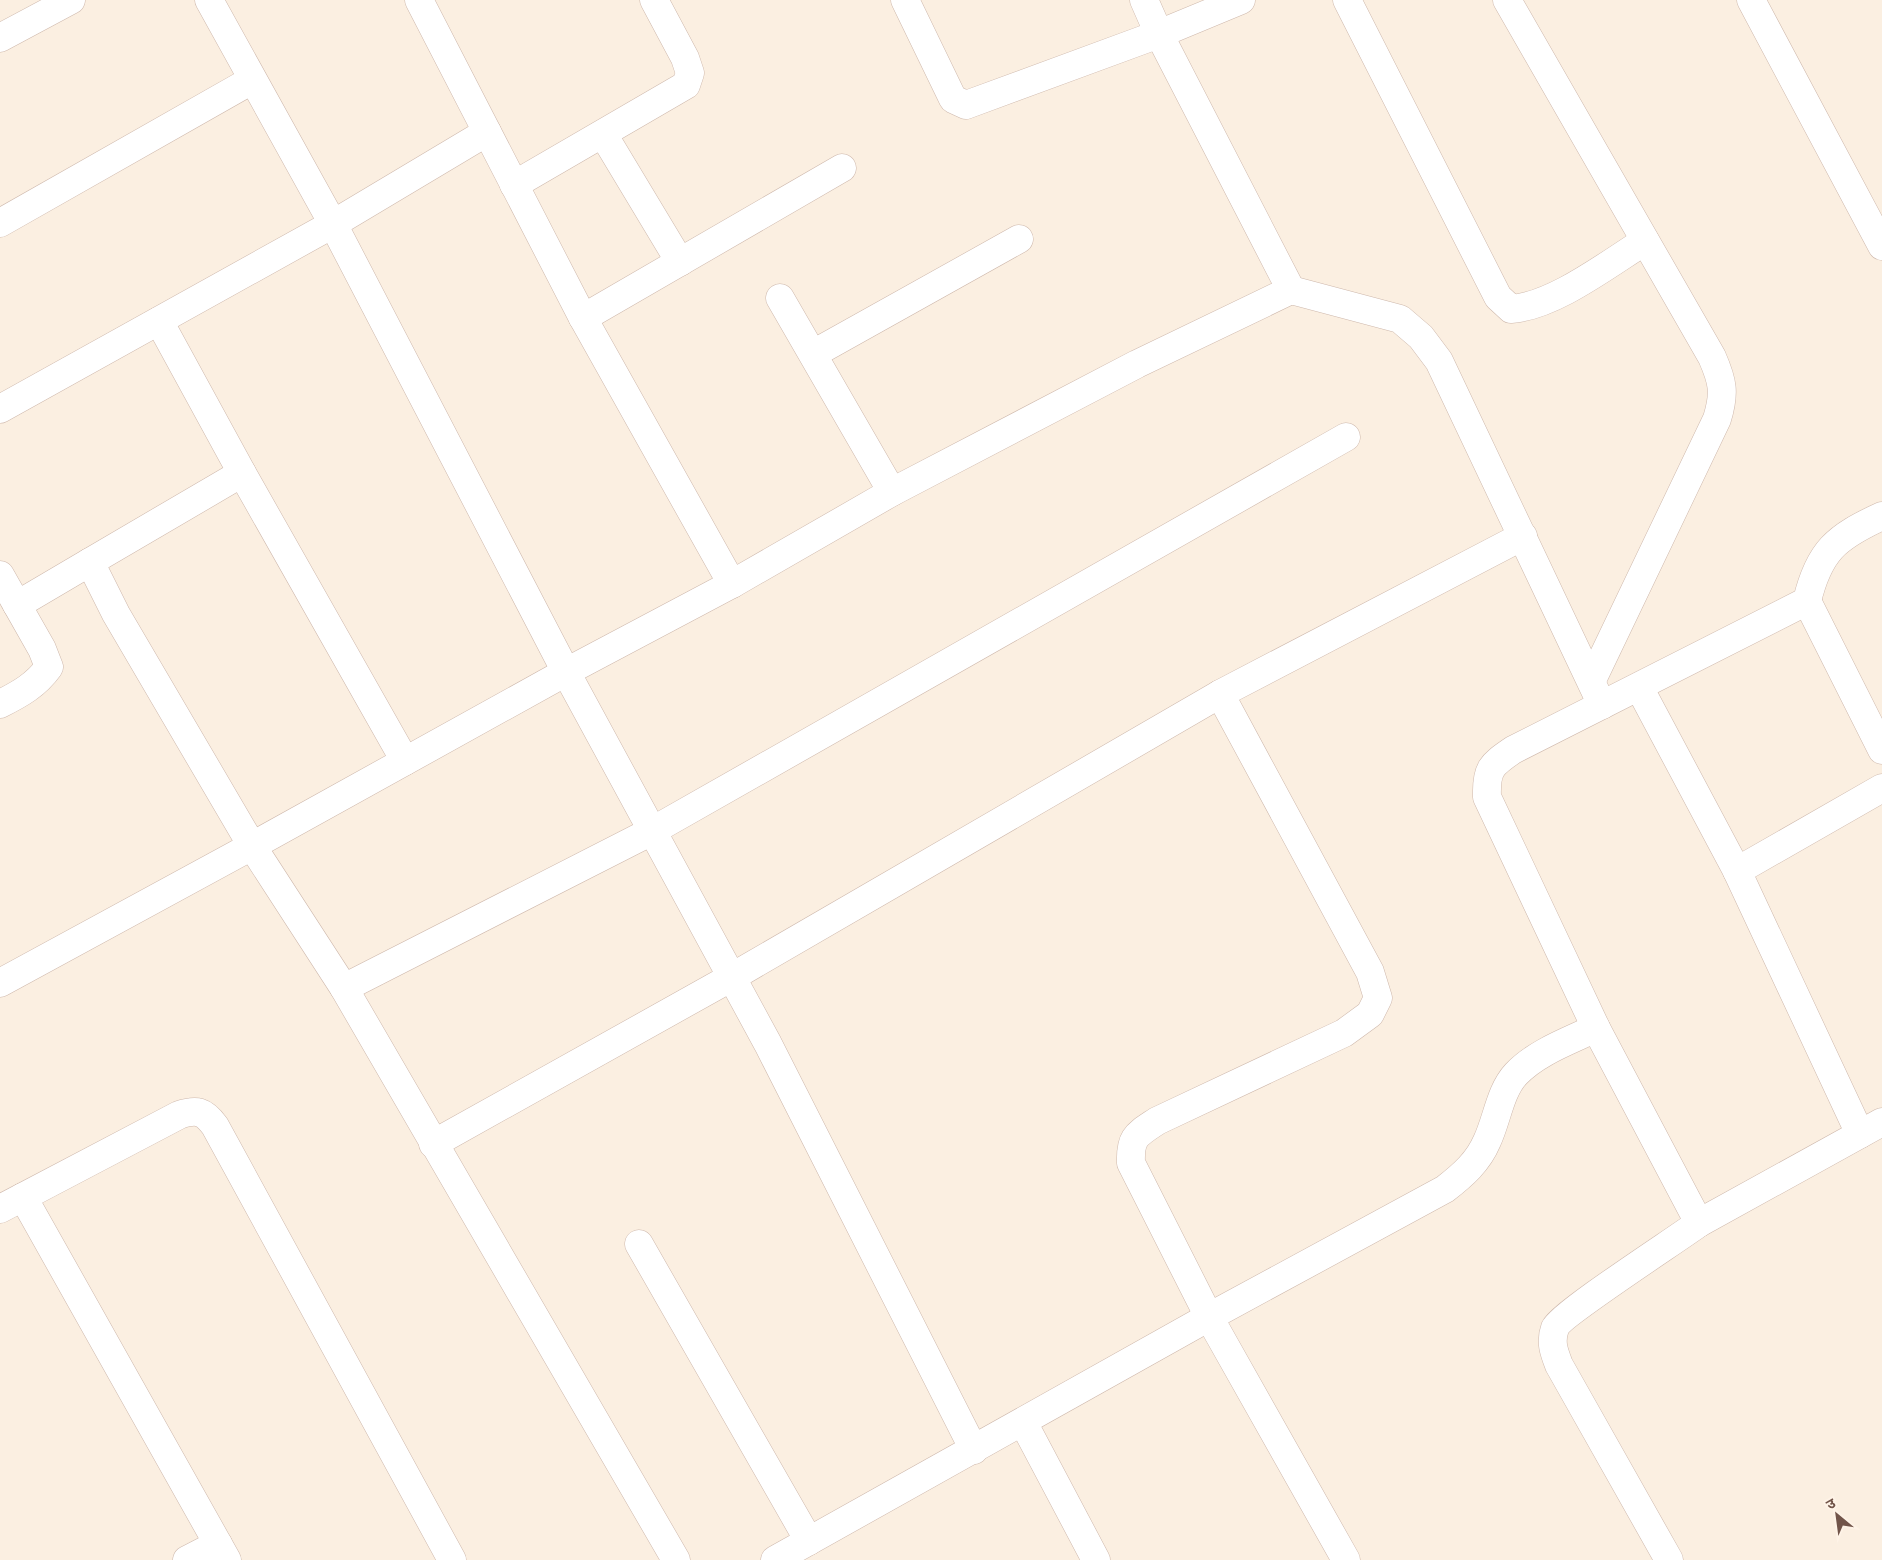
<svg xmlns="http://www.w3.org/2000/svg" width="1882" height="1560" viewBox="0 0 1882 1560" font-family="Cabin,'Noto Sans Devanagari',sans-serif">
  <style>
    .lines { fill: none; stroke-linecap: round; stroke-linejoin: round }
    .street-casing { stroke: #ceb8ac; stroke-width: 29 }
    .street { stroke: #fff; stroke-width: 28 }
  </style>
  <rect width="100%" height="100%" fill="#fbefe1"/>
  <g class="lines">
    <!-- street casing -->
    <g class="street-casing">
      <g id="street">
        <path d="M209,0l124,224 233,448 166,-88 160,-92 245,-128 154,-74 109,29 21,18 18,24 163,344"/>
        <path d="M419,0l164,318 149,266"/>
        <path d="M905,0l48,99 13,6 193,-71 82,-34"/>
        <path d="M1144,0l15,34 132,256"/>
        <path d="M1347,0l151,297 13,12c43,-3 97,-45 134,-68"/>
        <path d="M1507,0l205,357c11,25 13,36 5,62l-125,261"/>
        <path d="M1751,0l131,246"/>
        <path d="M0,38l71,-38"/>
        <path d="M603,134l77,128"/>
        <path d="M514,185l172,-100 4,-12 -5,-15 -31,-58"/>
        <path d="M0,223l252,-143"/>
        <path d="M780,298l112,194"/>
        <path d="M583,318l259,-150"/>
        <path d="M159,321l83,152 163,288"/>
        <path d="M813,354l206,-115"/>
        <path d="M0,409l333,-185 154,-92"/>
        <path d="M242,473l-152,89 26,52 136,232 92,142 332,572"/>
        <path d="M1882,516c-46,21 -63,35 -75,85l-294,149c-22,15 -27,19 -26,47l109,231 103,195 183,-101"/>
        <path d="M0,575l42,74 7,18c-13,18 -29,27 -49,37"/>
        <path d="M1807,601l75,149"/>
        <path d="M17,605l73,-43"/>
        <path d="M1639,687l98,184"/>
        <path d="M1220,694l150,278 8,26 -8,16 -26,19 -187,88c-21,14 -27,16 -26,42l78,154 137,243"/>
        <path d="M0,983l252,-137 314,-174 202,372 206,406"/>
        <path d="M344,988l308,-157 694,-394"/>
        <path d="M1860,1134l-123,-263 145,-83"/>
        <path d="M433,1144l299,-167 488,-283 303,-158"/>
        <path d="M23,1197l204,363"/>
        <path d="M0,1209l179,-94c18,-6 25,-4 36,11l237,434"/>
        <path d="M639,1244l170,297"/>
        <path d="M1023,1422l73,138"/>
        <path d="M187,1560l31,-16"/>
        <path d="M775,1560l434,-243 236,-128c18,-14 33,-27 42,-48 10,-21 13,-50 29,-67 21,-22 53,-33 80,-46"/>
        <path d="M1669,1560l-110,-195c-5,-13 -9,-23 -4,-37 6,-14 124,-90 144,-105"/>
      </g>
    </g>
    <!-- street -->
    <use href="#street" class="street"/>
  </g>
  <!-- north arrow -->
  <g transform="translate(1837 1515) rotate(331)" stroke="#fef3e7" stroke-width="4" paint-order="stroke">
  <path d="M0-4L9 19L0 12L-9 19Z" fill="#715449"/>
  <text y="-8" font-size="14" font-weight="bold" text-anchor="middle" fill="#715449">उ</text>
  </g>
</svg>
